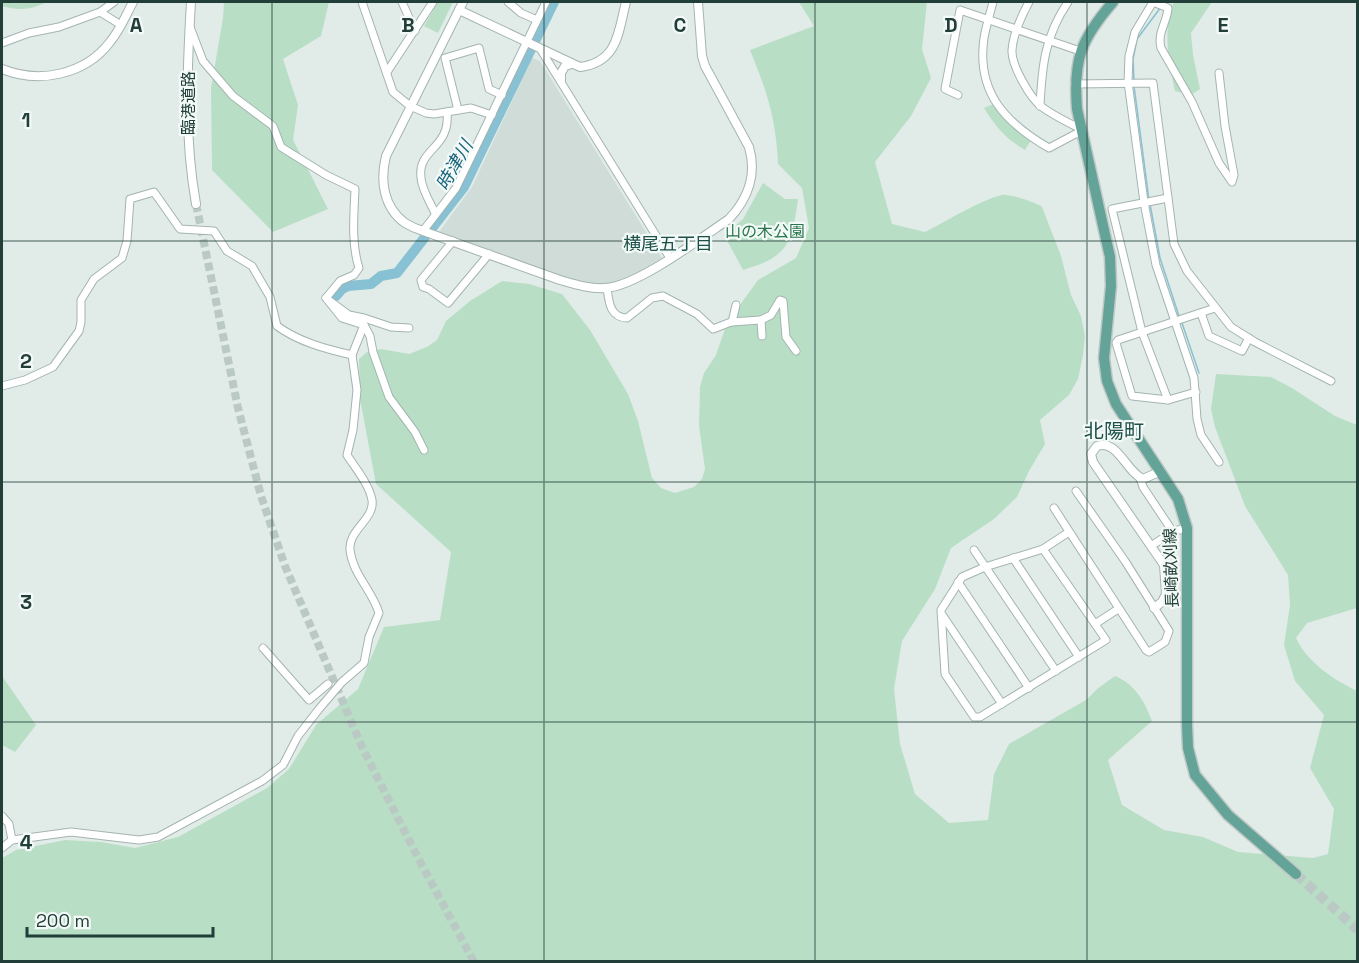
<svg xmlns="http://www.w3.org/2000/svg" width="1359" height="963" viewBox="0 0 1359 963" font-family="'Space Grotesk','Noto Sans JP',sans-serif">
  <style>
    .built { fill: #cfdcd7 }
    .green { fill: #b9dec6 }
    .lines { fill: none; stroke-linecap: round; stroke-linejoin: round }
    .stream { stroke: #87c1d3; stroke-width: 1.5 }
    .river { stroke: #87c1d3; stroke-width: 10 }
    .tertiary-tunnel { stroke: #bbc9c5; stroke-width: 8; stroke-dasharray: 8 4; stroke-linecap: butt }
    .primary-tunnel { stroke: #bbc9c5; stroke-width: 10; stroke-dasharray: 10 5; stroke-linecap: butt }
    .minor-casing { stroke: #a4b4b0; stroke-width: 9 }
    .tertiary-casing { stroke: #a4b4b0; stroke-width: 10 }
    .primary-casing { stroke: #c1c9c7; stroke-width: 13 }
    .minor { stroke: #fff; stroke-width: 7 }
    .tertiary { stroke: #fff; stroke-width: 8 }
    .primary { stroke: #64a398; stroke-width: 10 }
    .grid { fill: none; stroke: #213e38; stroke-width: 1.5; stroke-opacity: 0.55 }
    .labels { text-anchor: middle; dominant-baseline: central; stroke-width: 4.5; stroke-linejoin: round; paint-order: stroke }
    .street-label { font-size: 16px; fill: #213e38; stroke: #f2f9f6 }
    .park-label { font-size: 16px; fill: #29764d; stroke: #f2f9f6 }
    .water-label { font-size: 18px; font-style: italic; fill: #19637c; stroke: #f2f9f6 }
    .neighbourhood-label { font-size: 18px; fill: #1c5048; stroke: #f2f9f6 }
    .quarter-label { font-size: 20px; fill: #1c5048; stroke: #f2f9f6 }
    .grid-label { font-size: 20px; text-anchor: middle; font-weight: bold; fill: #213e38; stroke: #f2f9f6; stroke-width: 4.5; stroke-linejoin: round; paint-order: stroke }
  </style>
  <rect width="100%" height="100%" fill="#e1ece8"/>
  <!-- built -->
  <path class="built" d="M532,58l8,3 122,197 -33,20 -24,7 -27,-3 -139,-50 33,-45z"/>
  <!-- green -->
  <g class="green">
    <path d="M2,2h45c-15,8 -29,9 -45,4z"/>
    <path d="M224,2h105l-8,34 -38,23 15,46 -5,35 35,69 -55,23 -61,-62 -1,-82 12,-70z"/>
    <path d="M438,2h15l-15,31 -14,-7z"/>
    <path d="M799,2h128l-5,47 9,29 -20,38 -36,46 17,62 33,8c22,-11 53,-31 77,-37 6,-2 35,8 40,12l19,49 10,39 10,21 4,20 -2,19 -5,24 -9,16 -29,25 5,24 -16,27 -12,26 -23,22 -43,29 -16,41 -33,52 -8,48 6,55 15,50 34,29 39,-3 6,-46 15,-30 77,-44 11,-11 18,-13c20,8 30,26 37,45l-44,39 14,45 42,25 39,7 35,15 75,6 15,-4 6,-45 -24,-41 14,-53 -29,-34 -11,-36 6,-40 -2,-30 -43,-69 -30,-79 -4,-18 5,-35 55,3 21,11 43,28 22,9v183l-50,15 -11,15c12,25 37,41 61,53v270h-1355v-103l14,-8 49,-10 36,2 34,6 43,-11 89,-49 22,-19 27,-44 42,-36 26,-62 56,-7 11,-68 -75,-68 -16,-85 -1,-40 8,-7 14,-3 28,5 18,-7 10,-7 9,-19 24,-20 32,-20 27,3 33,10 28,36 38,64 10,27 14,57 9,10 14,5 19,-6 8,-8 3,-10 -6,-43 1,-39 4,-14 12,-18 11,-32 31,-43 38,-22 13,-30 -7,-40 -24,-24c-2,-46 -11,-72 -28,-114l64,-24z"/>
    <path d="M1174,2h38l-21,31 2,22 7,34 -9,6 -16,-4c-6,-28 -13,-63 -1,-89z"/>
    <path d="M996,103l14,21 21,16 -6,10c-19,-11 -30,-24 -41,-42z"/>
    <path d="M763,183l22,16h13c-6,45 -10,58 -55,71l-19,-35 19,-16z"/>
    <path d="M2,676l34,49 -21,27 -13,-7z"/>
  </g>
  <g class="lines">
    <!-- stream -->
    <g class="stream">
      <path d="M1134,81l-1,-22 4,-20 24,-32"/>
      <path d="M1134,86l15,114"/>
      <path d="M1150,204l10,54 19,58"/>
      <path d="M1182,323l17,50"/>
    </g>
    <!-- river -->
    <path class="river" d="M336,296l6,-7 6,-3 23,-2 10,-8 16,-3 67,-86 90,-185"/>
    <!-- tertiary-tunnel -->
    <path class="tertiary-tunnel" d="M196,204l42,204 23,88 24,70 77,181 54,107 58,108"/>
    <!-- primary-tunnel -->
    <path class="primary-tunnel" d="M1296,874l62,56"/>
    <!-- minor casing -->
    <g class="minor-casing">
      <g id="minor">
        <path d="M114,2l-14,10 21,13"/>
        <path d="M362,2l31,90 17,14 16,7 8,1 37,-6 21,7"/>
        <path d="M402,2l13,29"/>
        <path d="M508,2l13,11 16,7"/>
        <path d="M993,2c-3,12 -7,24 -9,36 -8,55 22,85 65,110l34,-18"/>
        <path d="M1029,2c-7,13 -16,32 -17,48 -1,15 18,48 30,57 12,9 27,16 41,23"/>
        <path d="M1153,2l-18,30 -6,24 -1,26 16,120 12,63 38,113 3,41 4,16 18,27"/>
        <path d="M1153,2l15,6c-1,15 -11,24 -7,40l31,54 27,61 13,19 2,-7 -9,-49 -6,-53"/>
        <path d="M190,27l13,34 30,35 40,30 8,21 45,28 29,14c-1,26 -4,54 4,79l-5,7 -14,6 -14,17 23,17 15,3 27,9 18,1"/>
        <path d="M2,43l27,-10 30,-6 41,-15"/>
        <path d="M541,50l129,208"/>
        <path d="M387,72l46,-70"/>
        <path d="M1075,84l78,-1 21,161 13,27 44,56 24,15 76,39"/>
        <path d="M958,95l-13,-6 15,-79 120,41"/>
        <path d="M1040,106c2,-41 5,-70 28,-104"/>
        <path d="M458,110l-13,-52 34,-10 10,41 13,6"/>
        <path d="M435,213c-5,-11 -13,-23 -14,-35 -4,-30 30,-29 26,-66"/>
        <path d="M423,231l33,-43 90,-186"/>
        <path d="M453,241l-32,39 2,7 6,2 19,14 41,-49"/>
        <path d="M607,288c2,15 3,29 20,30l25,-20 11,-2 34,18 16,15 18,-7 30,-2 1,16"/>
        <path d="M1201,313l8,23 33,15 7,-13"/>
        <path d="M761,320l10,-5 9,-15 3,1 3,36 10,14"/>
        <path d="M732,322l4,-17"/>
        <path d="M364,325l6,11 3,16 16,45 26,35 9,18"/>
        <path d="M2,386l23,-6 28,-13 26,-36 2,-9v-22l13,-21 28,-21 5,-17 3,-42 24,-7 26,37 34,2 13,20 25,15 18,31 7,29c22,16 49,23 75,29"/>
        <path d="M1196,392l-28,8 -36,-4 -16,-53 2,-3 97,-32"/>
        <path d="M1168,400l-26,-68 -30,-123 56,-11"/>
        <path d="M1140,478l3,9 30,45"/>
        <path d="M1054,508l92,142 3,2 16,-10 4,-11 -44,-70 -49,-70"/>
        <path d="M1069,532l-26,17 -58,18 -23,10 -21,33 4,64 29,43h6l126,-77 -11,-16 23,-15"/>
        <path d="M1151,546l23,-15 13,-3"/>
        <path d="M1043,549l52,75"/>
        <path d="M974,550l82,121"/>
        <path d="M1013,558l66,99"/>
        <path d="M958,582l71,106"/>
        <path d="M943,616l59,88"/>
        <path d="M263,648l46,52 19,-16"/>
        <path d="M2,816l7,8 3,16"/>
        <path d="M2,848l10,-8 59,-8 68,8 19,-3 104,-56 21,-16 15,-29 21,-27 23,-27 22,-19 5,-26 10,-24c-7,-23 -26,-38 -29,-63 -2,-20 25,-31 22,-50 -3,-16 -16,-31 -25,-45l6,-25 4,-40 -5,-35 12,-30 -22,-7 -16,-20"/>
      </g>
    </g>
    <!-- tertiary casing -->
    <g class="tertiary-casing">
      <g id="tertiary">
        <path d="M191,2c-4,67 -7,135 5,202"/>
        <path d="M463,2l-77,154c-6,24 -3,51 19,67 5,3 12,6 18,8l137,49c14,4 29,9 45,8 31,-1 96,-50 124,-69 19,-20 28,-45 20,-72l-44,-81 -3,-10 -4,-54"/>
        <path d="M459,10l121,57c38,-5 38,-34 46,-65"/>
        <path d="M2,69c37,15 83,6 108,-27 10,-12 16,-27 23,-40"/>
        <path d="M561,81v-8l4,-7 7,-2"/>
        <path d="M1154,608l8,-6 4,-8 -2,-29 -71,-103 -2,-8 6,-8c21,-7 29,26 46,33l18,-8"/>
      </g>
    </g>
    <!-- primary casing -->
    <g class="primary-casing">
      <path id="primary" d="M1113,2c-32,37 -40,57 -36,107l33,148 1,29 -7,72 3,23 9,23 62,95 9,29v197l1,23 7,27 33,40 68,59"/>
    </g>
    <!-- minor -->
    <use href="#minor" class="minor"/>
    <!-- tertiary -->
    <use href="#tertiary" class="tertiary"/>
    <!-- primary -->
    <use href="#primary" class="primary"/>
  </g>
  <!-- grid -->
  <path class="grid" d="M272,2v960M544,2v960M815,2v960M1087,2v960M2,241h1356M2,482h1356M2,722h1356"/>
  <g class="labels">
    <!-- street labels -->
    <g class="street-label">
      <text transform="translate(188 103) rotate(-90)">臨港道路</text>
      <text transform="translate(1171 568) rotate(-92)">長崎畝刈線</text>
    </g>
    <!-- park labels -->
    <g class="park-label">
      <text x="765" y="231">山の木公園</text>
    </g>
    <!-- water labels -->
    <g class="water-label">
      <text transform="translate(454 165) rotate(-60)">時津川</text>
    </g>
    <!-- neighbourhood labels -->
    <g class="neighbourhood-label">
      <text x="668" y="243">横尾五丁目</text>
    </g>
    <!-- quarter labels -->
    <g class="quarter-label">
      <text x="1114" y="431">北陽町</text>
    </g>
  </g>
  <g class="grid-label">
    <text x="136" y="32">A</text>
    <text x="408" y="32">B</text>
    <text x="680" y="32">C</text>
    <text x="951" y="32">D</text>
    <text x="1223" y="32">E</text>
    <text x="26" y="127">1</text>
    <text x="26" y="368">2</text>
    <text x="26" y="609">3</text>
    <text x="26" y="849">4</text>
  </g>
  <!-- border -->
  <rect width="1359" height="963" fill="none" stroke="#213e38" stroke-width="6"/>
  <!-- scale -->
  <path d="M27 927v9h186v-9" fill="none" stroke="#213e38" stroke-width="3"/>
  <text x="36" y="927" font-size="18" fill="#213e38" stroke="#f2f9f6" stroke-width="4.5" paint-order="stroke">200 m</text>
</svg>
